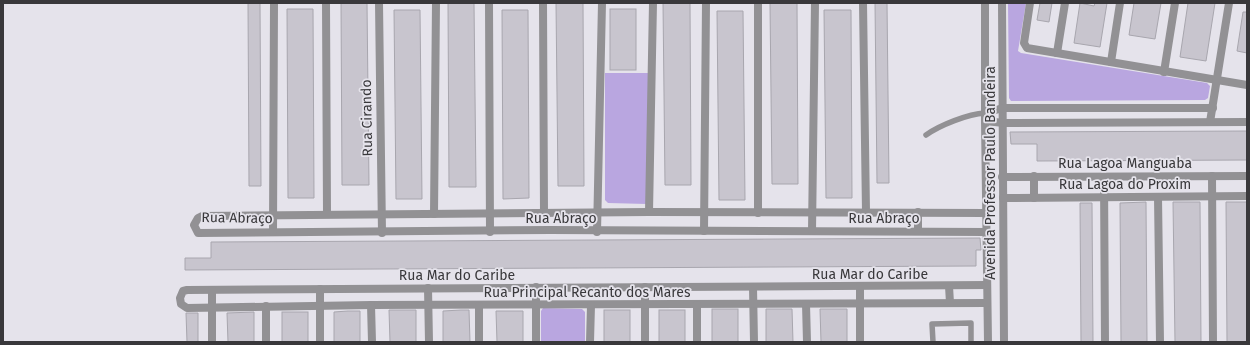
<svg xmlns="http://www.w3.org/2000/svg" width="1250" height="345" viewBox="0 0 1250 345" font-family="'Fira Sans',sans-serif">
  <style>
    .green { fill: #b9a6e0 }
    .building { fill: #c8c5ce; stroke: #a8a6ae }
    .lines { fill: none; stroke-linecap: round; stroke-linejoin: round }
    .service { stroke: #929194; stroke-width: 5.5 }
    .minor { stroke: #929194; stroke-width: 8 }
    .labels { text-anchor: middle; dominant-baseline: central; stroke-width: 3.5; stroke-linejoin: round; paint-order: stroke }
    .street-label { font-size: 14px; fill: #39383b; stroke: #e5e3eb }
  </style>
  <rect width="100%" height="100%" fill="#e5e3eb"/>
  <!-- green -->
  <g class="green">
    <path d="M1008,3h18l-8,48 3,2 186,30 3,3 -2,12 -3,2 -194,1 -2,-3z"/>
    <path d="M605,73h44l-2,131 -39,-1 -3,-3z"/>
    <path d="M543,308l39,1 3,3v30h-44v-31z"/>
  </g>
  <!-- building -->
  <g class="building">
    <path d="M248,3h12l1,183h-12z"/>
    <path d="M341,3h26l2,182h-27z"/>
    <path d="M448,3h26l2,184h-27z"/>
    <path d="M556,3h27l1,183h-26z"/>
    <path d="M663,3h27l1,182h-26z"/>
    <path d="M770,3h27l1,181h-26z"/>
    <path d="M875,3h12l2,180h-12z"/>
    <path d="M1040,3h12l-3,19 -12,-2z"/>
    <path d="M1080,3l14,3 1,-3h12l-7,44 -26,-4z"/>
    <path d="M1134,3h27l-6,36 -26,-4z"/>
    <path d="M1188,3h27l-9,58 -26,-4z"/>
    <path d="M287,9h26l1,189h-26z"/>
    <rect x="610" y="9" width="26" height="61"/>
    <path d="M394,10h26l2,189h-26z"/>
    <path d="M502,10h26l1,188 -26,1z"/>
    <path d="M824,10h27l1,188h-26z"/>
    <path d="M717,11h26l2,189h-26z"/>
    <path d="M1243,12h4v41l-10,-2z"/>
    <path d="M1247,131v29l-210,1v-17h-26l-1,-12z"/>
    <path d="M1146,202l1,140h-26l-1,-139z"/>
    <path d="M1173,202h27l1,140h-26z"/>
    <path d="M1226,202h21v140h-20z"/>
    <path d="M1080,203h12l1,139h-12z"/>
    <path d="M980,238l1,12h-5v16l-791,4v-12h26v-16z"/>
    <rect x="712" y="309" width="26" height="33"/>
    <path d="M766,309h26l1,33h-27z"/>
    <path d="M820,309h27v33h-26z"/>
    <path d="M389,310h27v32h-26z"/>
    <path d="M461,310h8l1,32h-27v-31z"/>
    <rect x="604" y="310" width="26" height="32"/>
    <rect x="659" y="310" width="26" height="32"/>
    <path d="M348,311h12v31h-26v-30z"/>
    <path d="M496,311h27v31h-26z"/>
    <path d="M254,312v30h-26l-1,-29z"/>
    <rect x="282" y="312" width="26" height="30"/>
    <path d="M186,313h12v29h-11z"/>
  </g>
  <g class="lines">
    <!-- service -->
    <g class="service">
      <path d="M926,135c14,-10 42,-21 59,-22"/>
      <path d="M933,342l-1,-18 39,-1v19"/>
    </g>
    <!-- minor -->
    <g class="minor">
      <path d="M326,3l1,211"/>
      <path d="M379,3l3,230"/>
      <path d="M489,3l1,229"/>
      <path d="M543,3l1,210"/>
      <path d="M863,3l3,209"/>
      <path d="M985,3v118l3,221"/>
      <path d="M1002,3l2,339"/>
      <path d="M1030,3l-6,40 3,5 220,37"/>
      <path d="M1057,53l8,-50"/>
      <path d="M1111,62l9,-59"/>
      <path d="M1164,72l11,-69"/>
      <path d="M985,113l18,-5h210"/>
      <path d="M985,121l19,2 243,-1"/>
      <path d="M1210,122l19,-119"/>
      <path d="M1034,176v22"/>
      <path d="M1104,176l1,166"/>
      <path d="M1212,176l1,166"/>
      <path d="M1002,177l245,-1"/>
      <path d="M1158,197l2,145"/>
      <path d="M1003,198l244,-2"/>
      <path d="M649,212l4,-209"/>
      <path d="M918,212v19"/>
      <path d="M758,213v-210"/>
      <path d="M986,213l-337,-1 -447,4 -4,2 -4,7 4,8 352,-3 436,2"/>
      <path d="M434,214l2,-211"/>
      <path d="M704,231l2,-228"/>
      <path d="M812,231l3,-228"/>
      <path d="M273,232l1,-229"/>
      <path d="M597,232l5,-229"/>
      <path d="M949,286l1,17"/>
      <path d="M645,287v55"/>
      <path d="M753,287l1,55"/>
      <path d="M428,288l1,54"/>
      <path d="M320,289v53"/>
      <path d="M987,303l-616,2 -184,3 -6,-4 -1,-6 3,-7 4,-1 800,-5"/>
      <path d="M806,304l1,38"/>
      <path d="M371,305l1,37"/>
      <path d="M697,305v37"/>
      <path d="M479,306v36"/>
      <path d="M212,342v-52"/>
      <path d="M266,342v-36"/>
      <path d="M536,342v-55"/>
      <path d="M590,342l1,-37"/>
      <path d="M860,342v-56"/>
    </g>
  </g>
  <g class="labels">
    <!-- street labels -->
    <g class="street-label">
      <text transform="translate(367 118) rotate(-91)">Rua Cirando</text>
      <text x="1125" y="163">Rua Lagoa Manguaba</text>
      <text transform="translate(990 173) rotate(-90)">Avenida Professor Paulo Bandeira</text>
      <text x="1125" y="184">Rua Lagoa do Proxim</text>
      <text transform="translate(237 218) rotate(1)">Rua Abraço</text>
      <text x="561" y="218">Rua Abraço</text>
      <text x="884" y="218">Rua Abraço</text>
      <text x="870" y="274">Rua Mar do Caribe</text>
      <text x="457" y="275">Rua Mar do Caribe</text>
      <text x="587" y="292">Rua Principal Recanto dos Mares</text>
    </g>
  </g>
  <!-- border -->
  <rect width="1250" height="345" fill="none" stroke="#39383b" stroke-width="8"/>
</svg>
